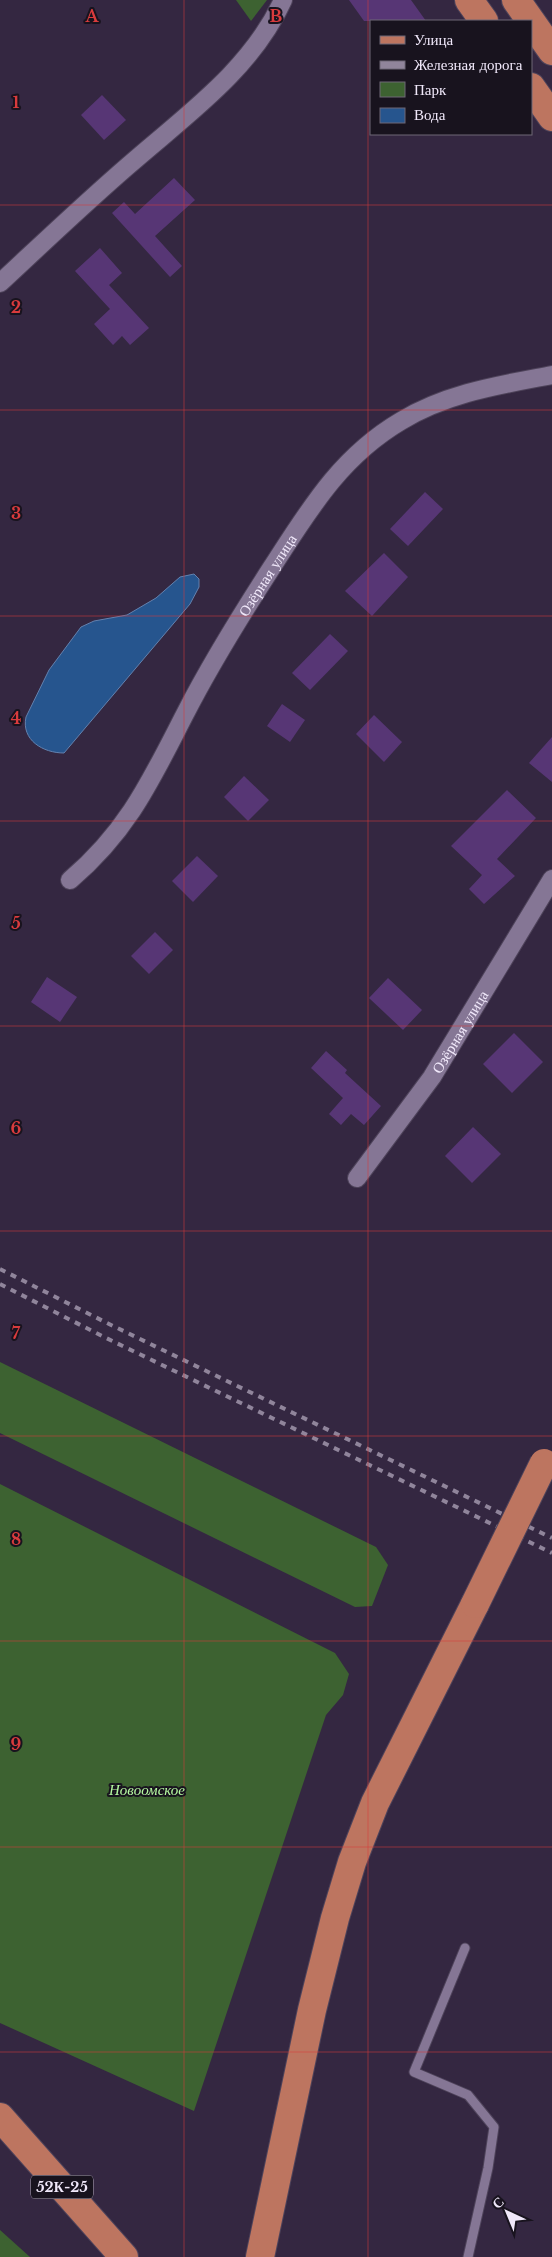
<svg xmlns="http://www.w3.org/2000/svg" width="552" height="2257" viewBox="0 0 552 2257" font-family="'Libre Baskerville',serif">
  <style>
    .green { fill: #3d6231 }
    .water { fill: #26558e; stroke: #6381ae }
    .building { fill: #573675 }
    .lines { fill: none; stroke-linecap: round; stroke-linejoin: round }
    .service-casing { stroke: #4e435a; stroke-width: 11 }
    .minor-casing { stroke: #4e435a; stroke-width: 20 }
    .primary-casing { stroke: #4e435a; stroke-width: 30 }
    .service { stroke: #857695; stroke-width: 9 }
    .minor { stroke: #857695; stroke-width: 18 }
    .primary { stroke: #bd7560; stroke-width: 28 }
    .rail { stroke: #90859b; stroke-width: 4; stroke-dasharray: 6 6; stroke-linecap: butt }
    .primary-bridge-casing { stroke: #4e435a; stroke-width: 30; stroke-linecap: butt }
    .primary-bridge { stroke: #bd7560; stroke-width: 28 }
    .grid { fill: none; stroke: #d93b3d; stroke-width: 1; stroke-opacity: 0.55 }
    .labels { text-anchor: middle; dominant-baseline: central; stroke-width: 4; stroke-linejoin: round; paint-order: stroke }
    .shield { fill: #18131e; stroke: #afa8b8; stroke-width: 1 }
    .shield-label { font-size: 14px; font-weight: bold; fill: #f0e8fa }
    .street-label { font-size: 15px; fill: #f0e8fa; stroke: #18131e }
    .park-label { font-size: 15px; font-style: italic; fill: #b6faa1; stroke: #18131e }
    .grid-label { font-size: 16px; text-anchor: middle; font-weight: bold; fill: #d93b3d; stroke: #18131e; stroke-width: 4; stroke-linejoin: round; paint-order: stroke }
  </style>
  <rect width="100%" height="100%" fill="#342741"/>
  <!-- green -->
  <g class="green">
    <path d="M236,0h31l-16,21z"/>
    <path d="M0,1362l376,185 12,18 -16,41 -17,1 -355,-174z"/>
    <path d="M0,1484l335,169 14,21 -6,21 -17,20 -132,396 -194,-88z"/>
    <path d="M0,2230l30,27h-30z"/>
  </g>
  <!-- water -->
  <path class="water" d="M194,574l5,5v8l-9,17 -126,149c-21,0 -43,-13 -38,-36l23,-47 32,-43 13,-6 33,-6 29,-17 24,-21z"/>
  <!-- building -->
  <g class="building">
    <path d="M349,0h62l15,21h-62z"/>
    <path d="M102,95l24,25 -22,20 -23,-25z"/>
    <path d="M174,178l21,22 -40,36 27,30 -12,11 -58,-64 12,-11 11,12z"/>
    <path d="M100,248l22,25 -13,12 40,43 -19,17 -8,-9 -9,9 -19,-21 16,-15 -35,-38z"/>
    <path d="M425,492l18,17 -35,37 -18,-17z"/>
    <path d="M384,553l24,24 -36,39 -27,-25z"/>
    <path d="M330,634l18,17 -38,39 -18,-17z"/>
    <path d="M282,704l23,16 -15,22 -23,-16z"/>
    <path d="M374,715l28,27 -18,20 -28,-28z"/>
    <path d="M552,737v45l-23,-19z"/>
    <path d="M244,776l25,24 -21,21 -24,-24z"/>
    <path d="M507,790l29,28 -39,41 18,17 -31,28 -15,-15 13,-14 -31,-29z"/>
    <path d="M197,856l21,20 -25,26 -21,-21z"/>
    <path d="M155,932l18,18 -24,24 -18,-18z"/>
    <path d="M47,977l30,20 -17,25 -29,-20z"/>
    <path d="M388,978l34,32 -19,20 -34,-32z"/>
    <path d="M514,1033l29,29 -31,31 -29,-29z"/>
    <path d="M326,1051l21,19 -2,3 36,33 -17,19 -13,-11 -10,11 -12,-11 14,-16 -32,-30z"/>
    <path d="M473,1127l28,27 -29,29 -27,-27z"/>
  </g>
  <g class="lines">
    <!-- service casing -->
    <g class="service-casing">
      <path id="service" d="M465,1948l-51,124 54,23 26,32 -6,41 -20,89"/>
    </g>
    <!-- minor casing -->
    <g class="minor-casing">
      <g id="minor">
        <path d="M0,283c43,-40 85,-80 129,-118 57,-50 122,-95 154,-165"/>
        <path id="s1" d="M70,880c58,-49 81,-100 115,-166 26,-51 56,-99 87,-147 37,-57 68,-110 129,-146 46,-28 99,-36 151,-46"/>
        <path id="s2" d="M357,1178l75,-101 120,-198"/>
      </g>
    </g>
    <!-- primary casing -->
    <g class="primary-casing">
      <g id="primary">
        <path d="M469,0l15,21"/>
        <path d="M516,0l36,51"/>
        <path d="M531,87l21,30"/>
        <path d="M0,2117l124,140"/>
        <path d="M260,2257l52,-247 23,-92 17,-56 23,-59 100,-199"/>
      </g>
    </g>
    <!-- service -->
    <use href="#service" class="service"/>
    <!-- minor -->
    <use href="#minor" class="minor"/>
    <!-- primary -->
    <use href="#primary" class="primary"/>
    <!-- rail -->
    <g class="rail">
      <path d="M0,1269l109,55 443,214"/>
      <path d="M0,1284l104,53 448,216"/>
    </g>
    <!-- primary-bridge casing -->
    <g class="primary-bridge-casing">
      <path id="primary-bridge" d="M475,1604l69,-141"/>
    </g>
    <!-- primary-bridge -->
    <use href="#primary-bridge" class="primary-bridge"/>
  </g>
  <!-- grid -->
  <path class="grid" d="M184,0v2257M368,0v2257M0,205h552M0,410h552M0,616h552M0,821h552M0,1026h552M0,1231h552M0,1436h552M0,1641h552M0,1847h552M0,2052h552"/>
  <g class="labels">
    <!-- shield labels -->
    <rect class="shield" x="31" y="2175.5" width="62" height="23" rx="4"/>
    <g class="shield-label">
      <text x="62" y="2187">52К-25</text>
    </g>
    <!-- street labels -->
    <g class="street-label">
      <text stroke="none"><textPath href="#s1" startOffset="365">Озёрная улица</textPath></text>
      <text stroke="none"><textPath href="#s2" startOffset="179">Озёрная улица</textPath></text>
    </g>
    <!-- park labels -->
    <g class="park-label">
      <text x="147" y="1789">Новоомское</text>
    </g>
  </g>
  <g class="grid-label">
    <text x="92" y="22">A</text>
    <text x="276" y="22">B</text>
    <text x="16" y="108">1</text>
    <text x="16" y="313">2</text>
    <text x="16" y="519">3</text>
    <text x="16" y="724">4</text>
    <text x="16" y="929">5</text>
    <text x="16" y="1134">6</text>
    <text x="16" y="1339">7</text>
    <text x="16" y="1545">8</text>
    <text x="16" y="1750">9</text>
  </g>
  <!-- legend -->
  <rect x="370" y="20" width="162" height="115" fill="#18131e" stroke="#6e6876"/>
  <rect x="380" y="36" width="25" height="8" fill="#bd7560" stroke="#6e6876"/>
  <text x="414" y="45" font-size="15" fill="#f0e8fa">Улица</text>
  <rect x="380" y="61" width="25" height="8" fill="#90859b" stroke="#6e6876"/>
  <text x="414" y="70" font-size="15" fill="#f0e8fa">Железная дорога</text>
  <rect x="380" y="82" width="25" height="15" fill="#3d6231" stroke="#6e6876"/>
  <text x="414" y="95" font-size="15" fill="#f0e8fa">Парк</text>
  <rect x="380" y="108" width="25" height="15" fill="#26558e" stroke="#6e6876"/>
  <text x="414" y="120" font-size="15" fill="#f0e8fa">Вода</text>
  <!-- north arrow -->
  <g transform="translate(507 2212) rotate(316)" stroke="#18131e" stroke-width="4" paint-order="stroke">
  <path d="M0-4L9 19L0 12L-9 19Z" fill="#f0e8fa"/>
  <text y="-8" font-size="14" font-weight="bold" text-anchor="middle" fill="#f0e8fa">С</text>
  </g>
</svg>
